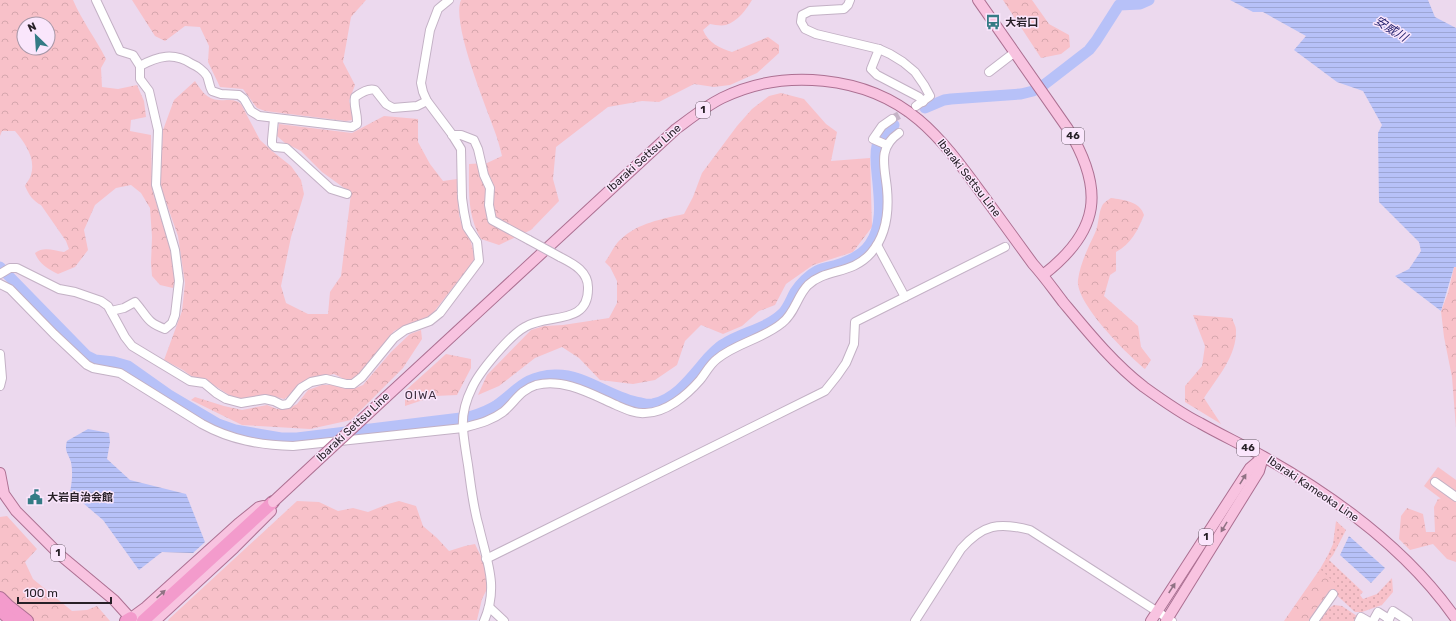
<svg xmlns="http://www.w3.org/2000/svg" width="1456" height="621" viewBox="0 0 1456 621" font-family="Rubik,'Noto Sans JP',sans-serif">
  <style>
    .grass { fill: url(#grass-dots) }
    .forest { fill: url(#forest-crowns); fill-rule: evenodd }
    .park { fill: #f8c1c9 }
    .water { fill: url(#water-rules) }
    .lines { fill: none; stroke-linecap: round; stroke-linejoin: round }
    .river { stroke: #b7c1f8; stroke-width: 11 }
    .minor-tunnel { stroke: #c5b4c6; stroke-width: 8; stroke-dasharray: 8 4; stroke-linecap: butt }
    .minor-casing { stroke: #c3b1c5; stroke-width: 10 }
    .major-casing { stroke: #ac7092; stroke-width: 12 }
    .highway-casing { stroke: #ac7092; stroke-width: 14 }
    .minor { stroke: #fff; stroke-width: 8 }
    .major { stroke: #f8c3e0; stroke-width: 10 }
    .highway { stroke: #f39bcc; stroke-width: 12 }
    .minor-bridge-casing { stroke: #c3b1c5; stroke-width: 10; stroke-linecap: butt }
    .major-bridge-casing { stroke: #ac7092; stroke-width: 12; stroke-linecap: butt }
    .minor-bridge { stroke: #fff; stroke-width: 8 }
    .major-bridge { stroke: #f8c3e0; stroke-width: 10 }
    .oneway { fill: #907284 }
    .labels { text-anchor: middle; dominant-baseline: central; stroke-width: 3; stroke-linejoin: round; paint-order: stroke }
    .shield { fill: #fae6fc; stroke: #665b67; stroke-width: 1 }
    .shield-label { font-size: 10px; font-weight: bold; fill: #272027 }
    .poi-label { font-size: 11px; font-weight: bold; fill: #272027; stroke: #fae6fc; text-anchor: start }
    .street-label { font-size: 11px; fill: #272027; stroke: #fae6fc }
    .water-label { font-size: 12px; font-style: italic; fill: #211f6b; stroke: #fae6fc }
    .neighbourhood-label { font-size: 12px; letter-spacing: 1px; fill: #3f3041; stroke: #fae6fc }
  </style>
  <defs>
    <pattern id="grass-dots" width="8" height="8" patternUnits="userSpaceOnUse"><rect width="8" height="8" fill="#f8c1c9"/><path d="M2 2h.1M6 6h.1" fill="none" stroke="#d5a6ad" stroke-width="1.8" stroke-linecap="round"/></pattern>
    <pattern id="forest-crowns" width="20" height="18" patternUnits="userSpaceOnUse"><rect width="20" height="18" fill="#f8c1c9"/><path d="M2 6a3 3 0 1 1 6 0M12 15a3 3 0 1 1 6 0" fill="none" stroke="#d5a6ad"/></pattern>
    <pattern id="water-rules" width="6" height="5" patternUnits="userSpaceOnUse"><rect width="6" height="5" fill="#b7c1f8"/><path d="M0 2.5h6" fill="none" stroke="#9da6d5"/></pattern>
  </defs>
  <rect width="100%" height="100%" fill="#ecd9ee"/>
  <!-- grass -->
  <g class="grass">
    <path d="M1336,521l10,9 -13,25 -4,5 34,32 -3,3 3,4 14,-5 15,-16 1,14 -11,13 -20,7h-7l-39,-36 12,-21 5,-11z"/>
    <path d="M1334,605l8,1 15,10 -3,5h-37l9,-11z"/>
  </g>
  <!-- forest -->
  <g class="forest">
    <path d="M0,0h73c9,21 23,39 33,59l-5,9 1,19 16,2 19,-4 7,16 2,16 -15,3 -1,11 21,4 1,54 19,62 4,32 -2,5 -13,-3 -8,-9 -1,-13 1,-26 -2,-29 -9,-15 -10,-8 -15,3 -21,17 -11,25 4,20 -13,17 -17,7c-10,-5 -19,-10 -23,-21 9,-7 19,-2 29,-1l5,-3 -3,-8 -25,-36c-8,-4 -12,-10 -16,-19 1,-3 5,-7 6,-11 5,-17 -6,-32 -16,-44h-13l-2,5zM24,24h24v24h-24z"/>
    <path d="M132,0h234l-15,17 -8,45 12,23 -6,16 5,15 -1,4 -7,1 -81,-10 -8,-3 -14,-19 -23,-2 -12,-25 1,-16 -9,-19 -15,-1 -20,15 -10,-5z"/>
    <path d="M461,0h291c-6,10 -14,21 -26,25 -5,1 -11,0 -16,-1l-7,6c5,13 17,18 29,22l36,-15 11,8v8l-22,20 -27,12 -16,2 -20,-3 -35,18 -17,-1 -34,6 -52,40 -3,32 6,22 -28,29 -32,15 -18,-6c-14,-24 -12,-48 -12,-75l18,-1 15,-7c-2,-8 -4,-16 -7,-24 -9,-26 -44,-109 -34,-132z"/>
    <path d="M1003,0h29l17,24 20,11 1,12 -9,7 -20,4z"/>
    <path d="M195,81c6,9 12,19 24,19 9,1 14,-2 22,4l19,36 12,11 19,15 10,14 3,14 -13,43 -10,49 5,17 22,11h20l2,-22 11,-16 10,-83 -29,-21 -21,-21 -16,-8 -8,-7 2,-12 73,9 32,-17 34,3v23l12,22 13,17 14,-2 2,36 4,14 7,9 5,21 -45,58 -23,8 -13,6 -34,43 -8,5h-8l-10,-5 -23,5 -11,4 -11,13 -5,3 -17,-4 -26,4 -12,-4 -23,-15 -15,-4 -8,-6 -19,-10 18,-49 3,-28 -7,-47 -18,-51 3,-55 11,-30z"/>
    <path d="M781,93l23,6 22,25 11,8 -6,29 39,-3 2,69 -19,25 -40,13 -27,19 -11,21 -16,6 -17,15 -19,8 -22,-9 -16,16 -8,24 -22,15 -22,4 -33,-4 -21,-22 -17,-11 -27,11 -36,28 -21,9 9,-20 44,-45 13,-4 19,-1 46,-7 8,-15v-22l-7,-14 -5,-5c5,-7 10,-18 16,-23 17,-16 41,-20 63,-25l9,-17 9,-24 35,-47 15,-17 17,-13z"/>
    <path d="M1111,198c12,2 29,3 33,17 -6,15 -13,29 -28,37v19l-6,4 -6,21 34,30 3,21 10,13 -6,9c-17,-14 -70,-66 -67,-89 2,-16 10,-32 17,-47 4,-8 3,-19 7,-27 1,-3 6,-6 9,-8z"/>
    <path d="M1454,267h2v161l-4,-51 -8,-40 -3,-26 7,-18z"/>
    <path d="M1193,315l39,3c1,4 4,8 4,12 1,26 -19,48 -32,68l17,26 -36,-22v-16l17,-20 3,-20z"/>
    <path d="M421,330l1,9 -19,29 -52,52 -41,9 -68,-4 -51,-25 4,-3 29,9 18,4 25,-5 10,4 12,-1 8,-4 11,-14 14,-5h13l18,4 10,-4 28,-33 19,-18z"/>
    <path d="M446,354l25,5v9l-14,27 -22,1 -30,10v-15z"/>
    <path d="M1447,497l9,11v54l-9,-3 -14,-15 -23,6 -11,-11 2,-23 6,-8 16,6 3,18h9l-1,-25 4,-8z"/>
    <path d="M297,501l22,1 19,9 15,-3 15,4 20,-8 11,-3 17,5 7,20 14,12 12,13 16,-5 10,-2 13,27v16l-6,12 -5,21 -309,1 1,-2z"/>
    <path d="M7,516l30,33 -12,13 8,17 39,32 15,-1 10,-4 13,15h-78l-32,-27v-77z"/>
    <path d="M1320,569l17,16 -1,1h-3l-2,2 1,3 -22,30h-26z"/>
  </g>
  <!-- park -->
  <path class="park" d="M1438,467l18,13v30l-32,-24z"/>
  <!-- water -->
  <g class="water">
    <path d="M1230,0h198l7,17 21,11v239h-2l-13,44 -46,-35 14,-7 12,-18 -2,-9 -40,-40 -1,-69 4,-8 -19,-34 -26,-9 -43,-32 12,-14 -43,-24h-10z"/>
    <path d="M88,429l21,4 1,9 -3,17 23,21 56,14 19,48 -12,11 -31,-1 -23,18 -36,-50 -33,-28c2,-10 3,-20 1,-30 -3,-9 -7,-11 -4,-21z"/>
    <path d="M1349,536l36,32 -14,15 -31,-28z"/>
  </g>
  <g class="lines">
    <!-- river -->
    <g class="river">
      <path d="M925,108l19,-8 7,-1 70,-5 12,-3 12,-7 44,-34 7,-9 23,-36 21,-1 9,-4"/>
      <path d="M0,267l87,89 8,4 19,2 14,4 41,29 49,29 17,6 46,8h16l172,-21c10,-3 19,-6 28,-12 21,-15 28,-29 58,-30 31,-1 56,24 86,28 4,1 8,2 12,1 24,-5 40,-29 55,-46 5,-5 10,-11 16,-14 18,-12 43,-15 59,-31 6,-7 8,-14 12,-21 5,-8 14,-17 22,-21 5,-3 12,-4 17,-5 13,-4 29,-11 36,-22 14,-20 9,-48 7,-71 -1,-9 -2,-19 0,-27 3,-9 10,-16 17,-21"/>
    </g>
    <!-- minor-tunnel -->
    <path class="minor-tunnel" d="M892,119l24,-13"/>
    <!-- minor casing -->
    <g class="minor-casing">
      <g id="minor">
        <path d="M96,0l24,51 13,4 7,11v13l9,12 9,39 -2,55 19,65 4,31 -4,34 -3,8 -7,6c-19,-7 -17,-12 -30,-27l-11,6 -13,3"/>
        <path d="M850,0l-2,5 -4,4 -34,2 -8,4 -1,7 4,7 11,5 63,15 11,5 13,8 12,10 9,13 6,11 -14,10"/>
        <path d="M879,49l-8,20 6,6 42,22 4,5"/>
        <path d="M140,66c18,-10 34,-14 52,-2 5,2 12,7 15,12 2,4 2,10 5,15l9,3 18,1 5,4 7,12 8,5 93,11 5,-3c1,-10 -4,-18 -2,-27 6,-4 13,-9 20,-7l11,14 7,4 24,-2 10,-5"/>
        <path d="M989,72l26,-20"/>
        <path d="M274,119l-2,21v4l3,3 11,1 45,41 16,5"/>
        <path d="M452,135h9l13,5 4,9 6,26 6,13 -1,17 3,15 37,20"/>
        <path d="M887,145l-14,-6 9,-13 10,-7"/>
        <path d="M877,245l28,52"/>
        <path d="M0,274l10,-6h7l42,21 16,3 26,9 7,5 17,31 7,9 58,35 14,2 12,10 10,6 15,4 24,-4 9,2 8,4 6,-1 13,-16 10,-6 15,-3 20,5h7l9,-7 32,-39 11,-8 25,-9 10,-8 39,-52 -2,-19 -10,-15 -3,-15 -2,-14 -1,-49 -10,-16 -24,-32 -4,-9 -2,-9 9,-53 8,-21 11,-9"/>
        <path d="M0,284l10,5 44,45 33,31 6,3 27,5 82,51c29,16 58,21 91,22l170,-18c14,-4 28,-7 40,-16 12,-10 17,-22 33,-27 28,-7 55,9 80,20 9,4 19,9 29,8 21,0 42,-18 55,-33 5,-6 10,-16 17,-21 19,-16 46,-20 65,-36 13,-10 15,-27 26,-38 18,-17 44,-10 63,-32 15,-17 18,-42 16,-64 -2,-22 -10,-41 12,-56"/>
        <path d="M0,354l2,24 -2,8"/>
        <path d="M1435,482l21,15"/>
        <path d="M486,559l339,-168 12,-15 9,-13 8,-19 1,-22 150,-75"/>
        <path d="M489,607l15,14"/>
        <path d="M484,621c15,-34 3,-59 -5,-94 -6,-20 -8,-41 -11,-62 -2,-12 -4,-24 -5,-36 -1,-13 3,-29 9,-41 7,-16 38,-53 53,-61 22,-14 63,-1 63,-38 1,-17 -14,-25 -28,-32"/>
        <path d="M915,621l46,-72c22,-25 38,-27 69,-19l142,91"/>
        <path d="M1314,621l19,-27"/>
        <path d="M1359,621l2,-4 7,4"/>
        <path d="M1373,621l5,-9 11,7"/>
        <path d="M1388,621l5,-10 15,10"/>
      </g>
    </g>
    <!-- major casing -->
    <g class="major-casing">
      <g id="major">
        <path d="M978,0l90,129c37,61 32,102 -25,146"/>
        <path d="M385,398l291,-269c15,-11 30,-23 46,-31 61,-30 144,-23 197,22 26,22 46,51 66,78 16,22 32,44 48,66 11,12 20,25 30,38 25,30 50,61 81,85 18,13 36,26 56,36 21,12 43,22 64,34 73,41 144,93 192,162"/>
        <path d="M0,473l4,21 12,17 44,44 54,45 19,21"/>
        <path d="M131,618l15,-11 92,-83 21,-17 4,-1"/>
        <path d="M155,621l79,-73 37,-37"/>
        <path d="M1151,621l99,-153 13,-11"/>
        <path d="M1166,621l93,-150 4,-14"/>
      </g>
    </g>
    <!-- highway casing -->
    <g class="highway-casing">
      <g id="highway">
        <path d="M0,598l8,8 19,15"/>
        <path d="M0,610l12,11"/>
        <path d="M126,621l5,-3"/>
        <path d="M143,621l130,-119"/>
      </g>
    </g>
    <!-- minor -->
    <use href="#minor" class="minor"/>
    <!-- major -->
    <use href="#major" class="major"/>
    <!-- highway -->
    <use href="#highway" class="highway"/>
    <!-- minor-bridge casing -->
    <g class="minor-bridge-casing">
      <path id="minor-bridge" d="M529,240l31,17"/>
    </g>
    <!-- major-bridge casing -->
    <g class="major-bridge-casing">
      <path id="major-bridge" d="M273,502l112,-104"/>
    </g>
    <!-- minor-bridge -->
    <use href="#minor-bridge" class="minor-bridge"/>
    <!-- major-bridge -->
    <use href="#major-bridge" class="major-bridge"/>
  </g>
  <!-- one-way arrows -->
  <defs><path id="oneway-solid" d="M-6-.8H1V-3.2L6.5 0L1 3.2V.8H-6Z"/></defs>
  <g class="oneway">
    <use href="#oneway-solid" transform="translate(1243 479) rotate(-58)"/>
    <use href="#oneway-solid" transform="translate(1224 527) rotate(121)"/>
    <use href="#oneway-solid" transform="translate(1172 588) rotate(-57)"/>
    <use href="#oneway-solid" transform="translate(161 594) rotate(-42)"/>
  </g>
  <!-- icons -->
  <defs>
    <g id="bus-bare" transform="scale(1.2)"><path d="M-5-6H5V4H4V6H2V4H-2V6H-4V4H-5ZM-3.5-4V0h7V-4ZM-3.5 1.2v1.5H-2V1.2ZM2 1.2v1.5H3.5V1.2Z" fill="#347b85" stroke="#fae6fc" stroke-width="2.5" paint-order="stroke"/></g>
    <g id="civic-bare" transform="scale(1.2)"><path d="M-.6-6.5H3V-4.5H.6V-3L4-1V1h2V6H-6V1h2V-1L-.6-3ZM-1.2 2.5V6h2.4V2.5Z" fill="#347b85" stroke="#fae6fc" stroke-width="2.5" paint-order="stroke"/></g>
  </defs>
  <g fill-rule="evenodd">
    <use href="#bus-bare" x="993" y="22"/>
    <use href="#civic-bare" x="35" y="497"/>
  </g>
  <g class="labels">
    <!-- shield labels -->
    <g class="shield">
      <rect x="696" y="102" width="14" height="16" rx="3"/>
      <rect x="1062" y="128" width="22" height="16" rx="3"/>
      <rect x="1237" y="440" width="22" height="16" rx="3"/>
      <rect x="1199" y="529" width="14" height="16" rx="3"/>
      <rect x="51" y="545" width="14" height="16" rx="3"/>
    </g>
    <g class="shield-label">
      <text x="703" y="110">1</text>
      <text x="1073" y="136">46</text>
      <text x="1248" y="448">46</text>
      <text x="1206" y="537">1</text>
      <text x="58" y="553">1</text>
    </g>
    <!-- poi labels -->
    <g class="poi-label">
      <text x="1005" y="22">大岩口</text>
      <text x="47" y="497">大岩自治会館</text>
    </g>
    <!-- street labels -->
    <g class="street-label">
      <text transform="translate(644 158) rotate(-42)">Ibaraki Settsu Line</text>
      <text transform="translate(969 178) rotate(52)">Ibaraki Settsu Line</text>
      <text transform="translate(353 427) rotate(-43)">Ibaraki Settsu Line</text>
      <text transform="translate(1313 489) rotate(34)">Ibaraki Kameoka Line</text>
    </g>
    <!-- water labels -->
    <g class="water-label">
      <text transform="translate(1391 29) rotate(32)">安威川</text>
    </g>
    <!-- neighbourhood labels -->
    <g class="neighbourhood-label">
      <text x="421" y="395">OIWA</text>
    </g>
  </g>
  <!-- north arrow -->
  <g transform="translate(36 36) rotate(335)"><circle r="19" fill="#fae6fc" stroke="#a697a7"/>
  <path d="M0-3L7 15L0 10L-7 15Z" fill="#347b85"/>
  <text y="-6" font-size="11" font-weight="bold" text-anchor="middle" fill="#272027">N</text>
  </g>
  <!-- scale -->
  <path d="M18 597v6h93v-6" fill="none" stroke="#272027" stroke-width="2"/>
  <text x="24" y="597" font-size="12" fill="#272027" stroke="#fae6fc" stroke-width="3" paint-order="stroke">100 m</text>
</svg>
